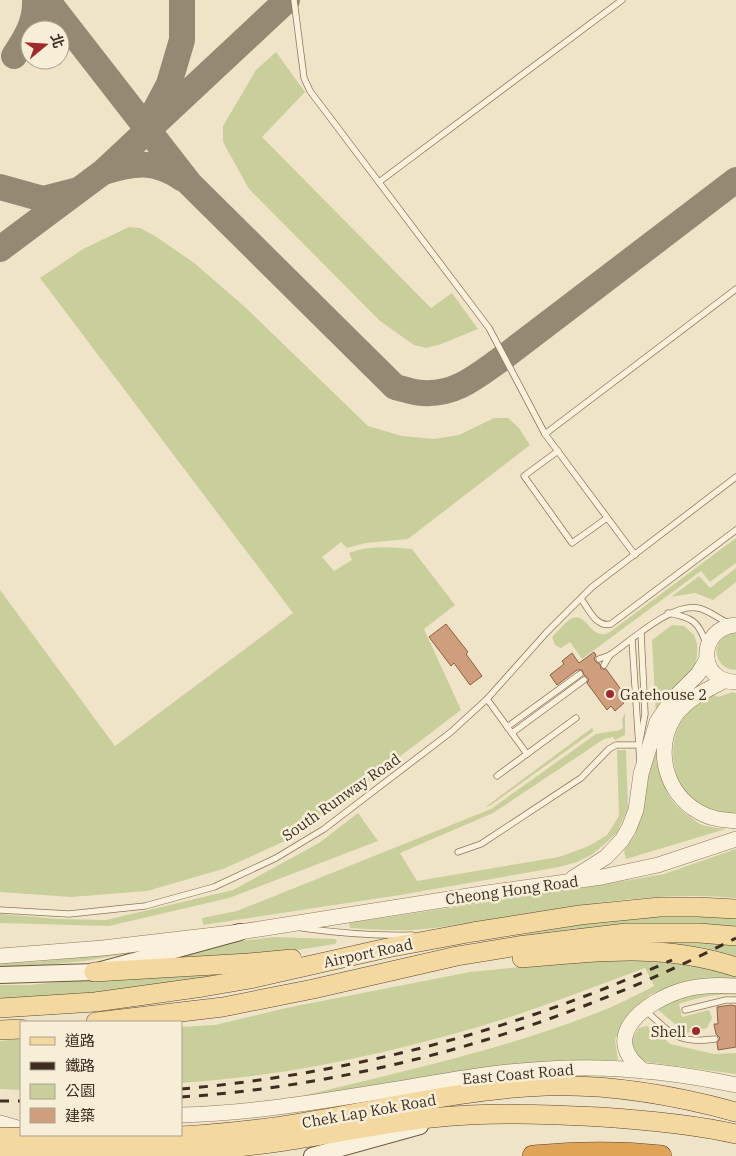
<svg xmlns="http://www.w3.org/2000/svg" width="736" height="1156" viewBox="0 0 736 1156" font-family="'IBM Plex Serif','Noto Sans TC',serif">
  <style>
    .green { fill: #c9cf9b }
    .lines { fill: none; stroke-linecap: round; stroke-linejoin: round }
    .taxiway { stroke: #968974; stroke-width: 26 }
    .building { fill: #cf9f7d; stroke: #8d5f41 }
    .service-casing { stroke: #8d765c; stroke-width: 7 }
    .tertiary-casing { stroke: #8d765c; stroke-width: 16 }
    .secondary-casing { stroke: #6f573f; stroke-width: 18 }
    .primary-casing { stroke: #5b4430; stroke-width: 20 }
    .motorway-casing { stroke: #5b4430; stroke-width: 22 }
    .service { stroke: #faf1dc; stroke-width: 5.5 }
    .tertiary { stroke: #faf1dc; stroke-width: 15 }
    .secondary { stroke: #faf1dc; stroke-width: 16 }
    .primary { stroke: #f3d9a0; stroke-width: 19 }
    .motorway { stroke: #e0a458; stroke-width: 21 }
    .rail { stroke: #3d2e20; stroke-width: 3; stroke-dasharray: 9 9; stroke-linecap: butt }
    .primary-bridge-casing { stroke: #5b4430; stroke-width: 20; stroke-linecap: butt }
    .primary-bridge { stroke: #f3d9a0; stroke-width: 19 }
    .poi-dot { fill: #9e2a2b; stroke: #f7eed8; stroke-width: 2 }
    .labels { text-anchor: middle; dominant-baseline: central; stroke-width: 5; stroke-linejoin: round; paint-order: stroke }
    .poi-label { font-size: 15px; fill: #3d2e20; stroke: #f7eed8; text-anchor: start }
    .street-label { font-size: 15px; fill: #3d2e20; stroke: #f7eed8 }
  </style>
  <rect width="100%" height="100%" fill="#f0e4c8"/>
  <!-- green -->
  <g class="green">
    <path d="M276,52l29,40 -43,45 169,171 21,-15 26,36 -37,15 -15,4 -12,-3 -34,-24 -131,-132 -26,-47v-16l33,-56z"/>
    <path d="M129,227l11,1 15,8 38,26 52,45 123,119 34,10 32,3 25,-4 35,-17h14l11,10 11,17 -122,94 -42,4 -19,5 -6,-6 -19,15 12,14 18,-11 -3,-7c20,-8 42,-6 63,-4l43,56 -31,24 37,81 -167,127 -71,32 -76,22 -76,6 -71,-5v-302l115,156 178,-133 -253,-335 43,-29z"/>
    <path d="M736,538v25l-26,19 -9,-11 -119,88 -12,-17 -9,6 -6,-3 -3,-8c5,-5 11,-12 17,-17 15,-11 20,14 33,14 2,1 5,-1 8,-2z"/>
    <path d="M736,568v14l-23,18 -18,-7 -24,4 28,-21 11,12z"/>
    <path d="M672,625l12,1 10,9 3,9v13l-4,13 -25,22 -12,23 -4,-75z"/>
    <path d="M736,633v37c-26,-1 -26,-36 0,-37z"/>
    <path d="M733,692l3,1v121c-8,2 -15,-1 -22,-4 -6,-2 -14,-3 -18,-6 -23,-19 -30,-56 -15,-82 7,-12 19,-20 31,-28l6,3z"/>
    <path d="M625,713v22l-10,5 -2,-3 -9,2 -111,74 -93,40 17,28 142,-24 30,-11 18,-11 12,-19 -2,-66h9l2,58 -11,25 -24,21 -16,8 -18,5 -159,28 -197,30 -1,-7 35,-7 254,-102 105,-75 24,-4 3,-3 -1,-8z"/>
    <path d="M592,728l2,3 -103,74 -7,3z"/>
    <path d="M661,728c-2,35 -5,66 28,88 4,3 9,7 13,9 8,2 16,3 24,4l-100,30 -2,-8 11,-16 8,-26 7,-50z"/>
    <path d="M358,813l20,28 -149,57 -120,28 -109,-3v-9l59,5 47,1 127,-30 86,-47z"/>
    <path d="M736,849v49c-102,-10 -202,18 -302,30 -28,4 -56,2 -84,0l-1,-5 252,-38 63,-11z"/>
    <path d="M669,912l67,2v15l-55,-6 -61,2 -116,13 113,-20z"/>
    <path d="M275,937l60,2 2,2 -2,3 -57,9 -109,7 -1,-4 63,-14z"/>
    <path d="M651,937l85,7v15l-85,-17z"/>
    <path d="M154,949l-69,12 -85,8v-6l35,-1z"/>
    <path d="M643,958l57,7 36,10v4h-29l-22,2 -34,13 -27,25 -9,21 3,20 -71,1 -88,10 -174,29c105,-26 213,-48 314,-88 19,-7 37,-17 55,-26l-9,-18c-46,17 -92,35 -138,50 -105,33 -216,58 -326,65v-56l34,-2 71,-17 184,-36 109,-11z"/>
    <path d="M159,972l97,1 -166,22 -90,4v-14h29z"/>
    <path d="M692,992l44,1v2c-20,-2 -38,3 -57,9l3,13 27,-7 3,8 -5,10 -21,5 -29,-24z"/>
    <path d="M647,1026l16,11 7,7 44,10 22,-1v21l-90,-12c-16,-8 -18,-20 -7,-34z"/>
    <path d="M21,1039v51l-21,-1v-48z"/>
  </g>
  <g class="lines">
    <!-- taxiway -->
    <g class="taxiway">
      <path d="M47,0l143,184 205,203c9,2 19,6 28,6 34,2 55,-18 81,-36l232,-177"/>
      <path d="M14,56c12,-18 22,-34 21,-56"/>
      <path d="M151,118l18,-34 13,-44v-40"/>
      <path d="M104,172c31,-10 51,-12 79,7"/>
      <path d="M0,187l43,12 31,-8"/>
      <path d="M0,249l103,-77 184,-172"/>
    </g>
  </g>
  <!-- building -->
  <g class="building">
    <path d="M446,624l22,28 -2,2 16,22 -12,9 -16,-22 -3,3 -22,-29z"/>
    <path d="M594,652l2,3 -2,4 2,3 4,2 1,5h5l19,26 -4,4 3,4 -9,8 -4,-5 -4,4 -20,-27 2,-4 -5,-4 -2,-5h-5l-20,15 -7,-10 14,-11 -2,-3 10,-8 7,10z"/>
    <path d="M731,1005l5,1v41l-18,3 -1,-7 3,-5 -4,-4 -2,-10h4l-1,-17z"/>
  </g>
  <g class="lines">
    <!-- service casing -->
    <g class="service-casing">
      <g id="service">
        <path d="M294,0l10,78 6,13 179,237 56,106 90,121"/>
        <path d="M379,182l243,-182"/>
        <path d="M545,434l191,-145"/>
        <path d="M558,451l-34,25 48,67 35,-25"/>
        <path d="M581,599c8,10 15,29 30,25l125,-94"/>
        <path d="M668,613c23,4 31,8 38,31"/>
        <path d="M632,640l8,122"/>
        <path d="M599,659l11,-4c22,-15 61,-52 88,-47 11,2 20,11 31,15"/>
        <path d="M604,665l6,-10"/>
        <path d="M487,699l40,55"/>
        <path d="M507,727l73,-53"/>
        <path d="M512,733l72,-53"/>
        <path d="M497,776l79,-58"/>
        <path d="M458,852l23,-8 100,-66 28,-29 7,-4h23l6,-31 -4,-81"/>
        <path d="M0,910l69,4 76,-8 69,-19 62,-29 48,-29 127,-97 36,-33 59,-66 46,-46 144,-110"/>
        <path d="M302,928c36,5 73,8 110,7"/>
        <path d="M645,1010c27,24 32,34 70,29"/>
        <path d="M685,1010l41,-10h10"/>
      </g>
    </g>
    <!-- tertiary casing -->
    <g class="tertiary-casing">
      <g id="tertiary">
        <path d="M736,625c-39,3 -39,57 0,57"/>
        <path d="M724,681c-18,9 -37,18 -49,35 -21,33 -10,77 24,96 12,7 24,8 37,9"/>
        <path d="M573,878l33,-21 16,-17 7,-12 7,-18 5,-36 16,-52 14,-21 27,-27 9,-15"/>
        <path d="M0,956l103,-8 137,-16 247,-39 115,-16 56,-12 78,-26"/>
        <path d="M644,1071c-47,-34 2,-70 39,-81 17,-5 35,-5 53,-4"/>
        <path d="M181,1115c77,-2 153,-16 229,-28 46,-8 92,-16 138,-18 63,-4 127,3 188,16"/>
        <path d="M0,1123l21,6"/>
      </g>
    </g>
    <!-- secondary casing -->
    <g class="secondary-casing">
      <g id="secondary">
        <path d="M0,975l94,-3 146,-40"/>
        <path d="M312,1156l108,-30"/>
      </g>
    </g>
    <!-- primary casing -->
    <g class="primary-casing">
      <g id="primary">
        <path d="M522,958c74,-7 142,-15 214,9"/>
        <path d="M94,972l155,-9 43,-4"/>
        <path d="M0,1008l95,-6 108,-15 47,-8 137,-31 86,-16 107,-17 80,-8h38l38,2"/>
        <path d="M96,1022l127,-15 90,-18 144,-33 61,-10 108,-13h73l37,3"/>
        <path d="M0,1030l21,-1"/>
        <path d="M142,1138c53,-2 106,-6 158,-15 81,-13 163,-34 246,-37 64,-2 128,9 190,26"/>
        <path d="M142,1153c48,-1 96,-5 143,-12 49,-7 97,-18 146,-23 57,-6 113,-4 170,-1 45,3 91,7 135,17"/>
      </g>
    </g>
    <!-- motorway casing -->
    <g class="motorway-casing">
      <path id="motorway" d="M533,1156c43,-4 85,-5 128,0"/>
    </g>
    <!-- service -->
    <use href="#service" class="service"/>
    <!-- tertiary -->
    <use href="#tertiary" class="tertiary"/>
    <!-- secondary -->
    <use href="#secondary" class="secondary"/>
    <!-- primary -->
    <use href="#primary" class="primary"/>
    <!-- motorway -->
    <use href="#motorway" class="motorway"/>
    <!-- rail -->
    <g class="rail">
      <path d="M181,1089c170,-15 336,-59 491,-129"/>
      <path d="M181,1097c192,-13 384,-71 555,-159"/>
      <path d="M0,1101h21"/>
    </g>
    <!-- primary-bridge casing -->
    <g class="primary-bridge-casing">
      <g id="primary-bridge">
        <path d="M0,1137l142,1"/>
        <path d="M0,1153h142"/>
      </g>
    </g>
    <!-- primary-bridge -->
    <use href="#primary-bridge" class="primary-bridge"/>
  </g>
  <!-- markers -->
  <g class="poi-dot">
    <circle cx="610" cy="694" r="5"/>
    <circle cx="696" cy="1031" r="5"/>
  </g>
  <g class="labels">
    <!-- poi labels -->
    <g class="poi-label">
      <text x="620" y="694">Gatehouse 2</text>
      <text x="686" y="1031" text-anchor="end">Shell</text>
    </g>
    <!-- street labels -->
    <g class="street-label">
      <text transform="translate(341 797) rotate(-35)">South Runway Road</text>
      <text transform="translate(512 890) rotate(-8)">Cheong Hong Road</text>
      <text transform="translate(368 953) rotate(-12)">Airport Road</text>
      <text transform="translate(518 1074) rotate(-5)">East Coast Road</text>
      <text transform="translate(369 1111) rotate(-10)">Chek Lap Kok Road</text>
    </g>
  </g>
  <!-- legend -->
  <rect x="20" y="1021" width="162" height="115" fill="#f7eed8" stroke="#ada18e"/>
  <rect x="30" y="1037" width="25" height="8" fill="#f3d9a0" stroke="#ada18e"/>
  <text x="65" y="1046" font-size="15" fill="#3d2e20">道路</text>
  <rect x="30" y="1062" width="25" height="8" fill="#3d2e20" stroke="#ada18e"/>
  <text x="65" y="1071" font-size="15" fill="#3d2e20">鐵路</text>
  <rect x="30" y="1084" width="25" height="15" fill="#c9cf9b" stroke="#ada18e"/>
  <text x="65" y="1096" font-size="15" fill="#3d2e20">公園</text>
  <rect x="30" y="1108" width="25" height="15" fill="#cf9f7d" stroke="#ada18e"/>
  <text x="65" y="1121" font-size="15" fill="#3d2e20">建築</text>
  <!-- north arrow -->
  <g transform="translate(45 45) rotate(72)"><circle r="24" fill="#f7eed8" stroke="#ada18e"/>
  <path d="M0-4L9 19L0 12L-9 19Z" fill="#9e2a2b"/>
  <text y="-8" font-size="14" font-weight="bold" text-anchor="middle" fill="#3d2e20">北</text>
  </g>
</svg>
